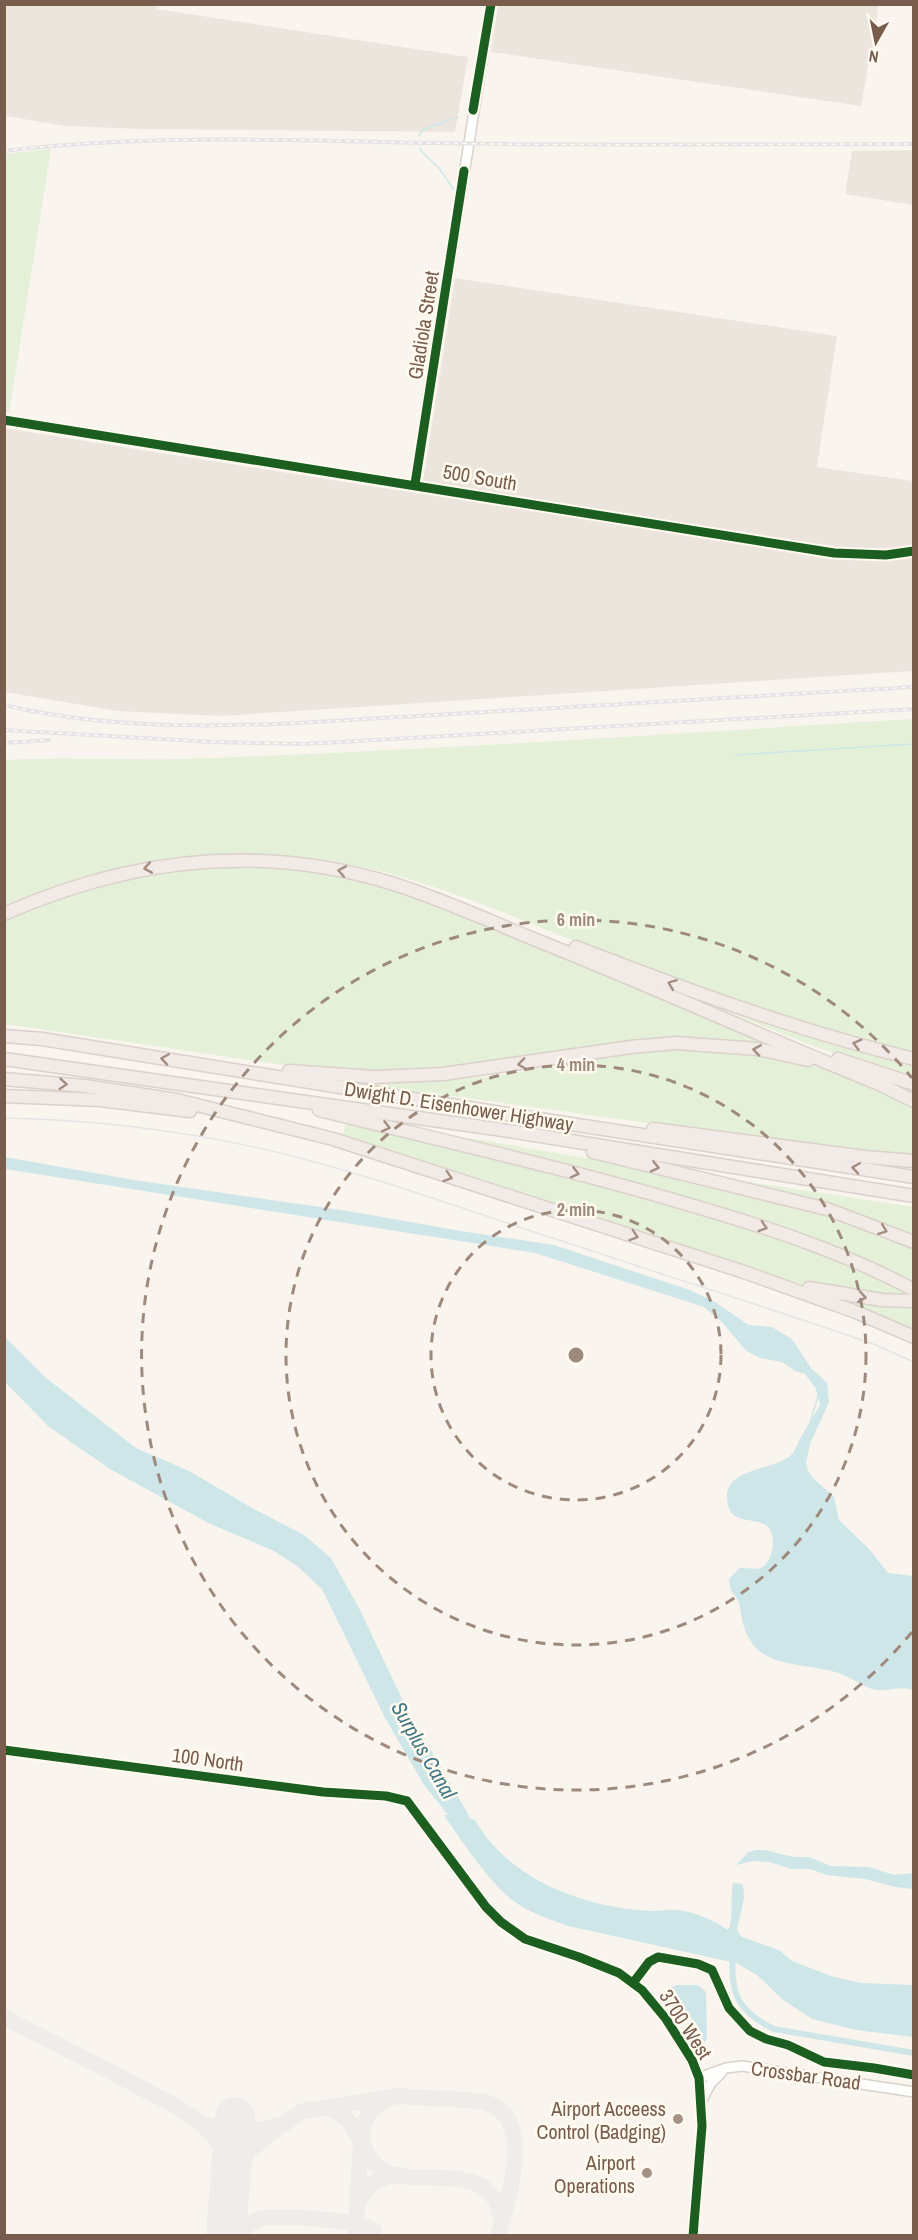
<svg xmlns="http://www.w3.org/2000/svg" width="918" height="2240" viewBox="0 0 918 2240" font-family="'Archivo Narrow',sans-serif">
  <style>
    .industrial { fill: #ece5de }
    .green { fill: #e5f0d9 }
    .water { fill: #cfe6e9 }
    .lines { fill: none; stroke-linecap: round; stroke-linejoin: round }
    .stream { stroke: #cfe6e9; stroke-width: 1.5 }
    .canal { stroke: #cfe6e9; stroke-width: 6 }
    .taxiway { stroke: #efecea; stroke-width: 16 }
    .runway { stroke: #efecea; stroke-width: 40 }
    .street-casing { stroke: #d8d2cc; stroke-width: 10 }
    .secondary-casing { stroke: #d9d2cb; stroke-width: 12 }
    .highway-casing { stroke: #dad1cb; stroke-width: 15 }
    .street { stroke: #fefefc; stroke-width: 7 }
    .secondary { stroke: #fefefc; stroke-width: 9 }
    .highway { stroke: #f2eae6; stroke-width: 12 }
    .tram { stroke: #e5e3e6; stroke-width: 1.5 }
    .rail-casing { stroke: #e5e3e6; stroke-width: 4 }
    .rail { stroke: #fffaf0; stroke-width: 1.5; stroke-dasharray: 4.5; stroke-linecap: butt }
    .cycleway-casing { stroke: #fffaf0; stroke-width: 13 }
    .cycleway { stroke: #1b5e20; stroke-width: 9 }
    .oneway { stroke: #a38e82 }
    .ring { fill: none; stroke: #9e8a7c; stroke-width: 3; stroke-dasharray: 10 8 }
    .poi-dot { fill: #a59285; stroke: #fffaf0; stroke-width: 2 }
    .labels { text-anchor: middle; dominant-baseline: central; stroke-width: 5; stroke-linejoin: round; paint-order: stroke }
    .street-label { font-size: 20px; fill: #785d4c; stroke: #fffaf0 }
    .poi-label { font-size: 20px; fill: #785d4c; stroke: #fffaf0; text-anchor: end }
    .water-label { font-size: 21px; font-style: italic; fill: #427784; stroke: #fffaf0 }
    .centre { fill: #9e8a7c; stroke: #fffaf0; stroke-width: 3 }
    .ring-label { font-size: 18px; text-anchor: middle; font-weight: bold; fill: #9e8a7c; stroke: #fffaf0; stroke-width: 5; stroke-linejoin: round; paint-order: stroke }
  </style>
  <rect width="100%" height="100%" fill="#f9f5ee"/>
  <!-- industrial -->
  <g class="industrial">
    <path d="M4,5h153v4l311,48 -13,75 -315,-3 -74,-3 -61,-10z"/>
    <path d="M498,5v-1l381,1 -18,101 -370,-54z"/>
    <path d="M913,150v55l-68,-11 7,-43z"/>
    <path d="M455,278l382,58 -20,131 96,14v190l-693,45 -103,-5 -112,-19 -1,-264 417,66z"/>
  </g>
  <!-- green -->
  <g class="green">
    <path d="M51,149l-42,264 -4,-1v-258z"/>
    <path d="M913,719v336c-92,-25 -183,-53 -272,-87 -77,-30 -153,-65 -232,-89 -134,-41 -277,-30 -404,28l-1,-147c71,-3 141,1 211,-2 233,-9 466,-25 698,-39z"/>
    <path d="M227,865l76,4 61,11 54,17 372,152 -67,-9 -40,-1 -170,24 -118,10 -91,-5 -299,-44 -1,-105 63,-26 84,-21z"/>
    <path d="M638,976l275,86v19l-105,-37z"/>
    <path d="M690,1049c48,4 96,8 142,22 28,9 55,22 81,35v51l-43,-3 -505,-70 63,-2 68,-6 134,-23z"/>
    <path d="M346,1122l124,27 262,72 102,36 74,34 5,8 -91,-11 -28,-6 -451,-148z"/>
    <path d="M469,1138l129,22 193,43 30,9 92,35v34l-34,-14 -411,-125z"/>
    <path d="M711,1176l202,31v32z"/>
    <path d="M846,1301l43,4 24,1v26l-40,-19 -27,-10z"/>
  </g>
  <!-- water -->
  <g class="water">
    <path d="M5,1157l129,23 214,31 113,20 93,14 136,45 25,12 34,23 23,2 20,12 19,29 16,15 2,19 -19,42 -4,19 2,8 5,7 21,19 5,23 31,30 18,23 25,3v114c-13,-5 -27,3 -41,-1 -11,-3 -22,-13 -37,-17 -48,-12 -87,-2 -95,-64 -1,-13 -11,-12 -11,-29l10,-11c7,-1 17,3 23,-1 11,-6 15,-32 5,-41 -15,-11 -39,2 -40,-29 -1,-30 52,-27 66,-44 3,-4 5,-11 8,-16 6,-11 13,-21 19,-32l-4,-16 -11,-15 -10,-3 -13,-9 -22,-4 -14,-7 -24,-29 -18,-15 -169,-54 -530,-84z"/>
    <path d="M4,1336l41,41 91,71 53,23 65,38 50,26 27,23 29,52 45,95 66,114 4,1c35,61 111,88 178,91 8,0 16,-2 23,-1 18,1 37,10 52,20 6,-10 2,-33 5,-47l10,1 1,14 -7,32 5,7 37,13 13,11 42,16 27,6 52,2v52l-57,-7 -44,-11 -30,-20 -25,-24 -21,-12 -168,-37c-19,-7 -40,-14 -56,-26 -21,-16 -53,-62 -68,-85h4l-24,-30 -40,-69 -62,-127 -25,-23 -23,-15 -66,-28 -98,-54 -61,-42 -44,-45z"/>
    <path d="M756,1850h9l29,7h15l22,9 38,1 25,8 19,-2v16l-18,-2 -30,-8 -38,-4 -17,-6h-19l-22,-7 -15,-1 -18,4 12,-13z"/>
    <path d="M677,1985h21l8,7 1,47 -5,6 -4,-2 -1,-19 -30,-31 5,-6z"/>
  </g>
  <g class="lines">
    <!-- stream -->
    <g class="stream">
      <path d="M419,136l3,-6 36,-13"/>
      <path d="M420,148l1,3 18,17 15,22"/>
      <path d="M735,755l179,-11"/>
      <path d="M810,1423l9,-30"/>
    </g>
    <!-- canal -->
    <path class="canal" d="M733,1954c-3,39 4,57 41,75l140,24"/>
    <!-- taxiway -->
    <g class="taxiway">
      <path d="M4,2017c42,22 84,43 126,65 27,15 60,28 81,51 13,14 18,32 17,51"/>
      <path d="M323,2108c43,6 32,53 66,65 38,13 106,-13 112,47"/>
      <path d="M201,2123c23,9 53,11 75,3"/>
      <path d="M362,2143c-2,-20 8,-36 26,-44"/>
      <path d="M229,2202l6,-28 13,-22 28,-23 27,-18 96,-15 81,5c59,12 28,96 18,135"/>
      <path d="M358,2203c8,-17 21,-27 40,-28"/>
      <path d="M236,2236c7,-9 17,-15 27,-18 19,-4 96,3 111,12"/>
      <path d="M355,2236l6,-94"/>
    </g>
    <!-- runway -->
    <path class="runway" d="M226,2236l9,-119"/>
    <!-- street casing -->
    <g class="street-casing">
      <path id="street" d="M4,1750l319,42 63,4 21,5 79,106 26,24 13,8 77,26 17,8 23,17 24,29 26,41 7,18"/>
    </g>
    <!-- secondary casing -->
    <g class="secondary-casing">
      <g id="secondary">
        <path d="M4,420l830,133 52,2 28,-4"/>
        <path d="M415,484l76,-480"/>
        <path d="M702,2100l9,-17 11,-11"/>
        <path d="M693,2236l9,-110 -3,-48 27,-10 16,-2 172,26"/>
      </g>
    </g>
    <!-- highway casing -->
    <g class="highway-casing">
      <g id="highway">
        <path d="M4,914c126,-56 257,-71 390,-30 50,16 98,38 147,58 113,45 224,96 338,142l35,17"/>
        <path d="M576,947c111,43 222,84 338,112"/>
        <path d="M4,1036l38,3 484,78 388,60"/>
        <path d="M4,1059l492,70 418,67"/>
        <path d="M838,1059l76,25"/>
        <path d="M289,1071l85,6 69,-3 188,-27 45,-4 82,6 50,11"/>
        <path d="M4,1079l81,7 92,14 156,39 411,133 112,40 58,25"/>
        <path d="M4,1096l96,4 90,11"/>
        <path d="M319,1110c120,30 242,57 361,92 80,23 160,48 234,88"/>
        <path d="M653,1129l212,28 49,4"/>
        <path d="M593,1152l234,57 87,33"/>
        <path d="M809,1288l73,12 32,1"/>
      </g>
    </g>
    <!-- street -->
    <use href="#street" class="street"/>
    <!-- secondary -->
    <use href="#secondary" class="secondary"/>
    <!-- highway -->
    <use href="#highway" class="highway"/>
    <!-- tram -->
    <path class="tram" d="M4,1118c100,2 200,15 296,40 76,20 151,46 225,71 98,32 196,64 293,96l58,20 38,17"/>
    <!-- rail casing -->
    <g class="rail-casing">
      <g id="rail">
        <path d="M4,151c141,-17 284,-11 425,-8 162,3 323,1 485,1"/>
        <path d="M4,705c139,33 289,18 429,10 160,-9 320,-19 481,-28"/>
        <path d="M4,730l209,12 92,2 609,-35"/>
        <path d="M4,743l45,-3"/>
      </g>
    </g>
    <!-- rail -->
    <use href="#rail" class="rail"/>
    <!-- cycleway casing -->
    <g class="cycleway-casing">
      <g id="cycleway">
        <path d="M473,110l18,-106"/>
        <path d="M4,420l830,133 52,2 28,-4"/>
        <path d="M415,484l49,-313"/>
        <path d="M4,1750l319,42 63,4 21,5 79,106 15,15 24,17 54,18 40,16 23,17 24,29 26,41 7,18 3,48 -9,110"/>
        <path d="M633,1983l16,-21 9,-5 40,7 14,6 17,38 21,23 16,8 22,6 36,17 50,6 40,7"/>
      </g>
    </g>
    <!-- cycleway -->
    <use href="#cycleway" class="cycleway"/>
  </g>
  <!-- one-way arrows -->
  <defs><path id="oneway-chevron" d="M-2-3.5L2.5 0L-2 3.5" fill="none" stroke-width="1.6" stroke-linecap="round" stroke-linejoin="round" transform="scale(1.5)"/></defs>
  <g class="oneway">
    <use href="#oneway-chevron" transform="translate(148 868) rotate(170)"/>
    <use href="#oneway-chevron" transform="translate(342 871) rotate(-169)"/>
    <use href="#oneway-chevron" transform="translate(672 984) rotate(-159)"/>
    <use href="#oneway-chevron" transform="translate(857 1044) rotate(-165)"/>
    <use href="#oneway-chevron" transform="translate(757 1050) rotate(-171)"/>
    <use href="#oneway-chevron" transform="translate(165 1059) rotate(-171)"/>
    <use href="#oneway-chevron" transform="translate(522 1064) rotate(172)"/>
    <use href="#oneway-chevron" transform="translate(63 1084) rotate(5)"/>
    <use href="#oneway-chevron" transform="translate(386 1127) rotate(14)"/>
    <use href="#oneway-chevron" transform="translate(655 1167) rotate(13)"/>
    <use href="#oneway-chevron" transform="translate(856 1168) rotate(-171)"/>
    <use href="#oneway-chevron" transform="translate(575 1173) rotate(14)"/>
    <use href="#oneway-chevron" transform="translate(448 1177) rotate(18)"/>
    <use href="#oneway-chevron" transform="translate(763 1227) rotate(18)"/>
    <use href="#oneway-chevron" transform="translate(883 1230) rotate(21)"/>
    <use href="#oneway-chevron" transform="translate(634 1236) rotate(18)"/>
    <use href="#oneway-chevron" transform="translate(862 1297) rotate(9)"/>
  </g>
  <!-- distance rings -->
  <g class="ring">
    <circle cx="576" cy="1355" r="145"/>
    <circle cx="576" cy="1355" r="290"/>
    <path d="M912 1632A435 435 0 1 1 912 1078"/>
  </g>
  <!-- markers -->
  <g class="poi-dot">
    <circle cx="678" cy="2119" r="6"/>
    <circle cx="647" cy="2173" r="6"/>
  </g>
  <g class="labels">
    <!-- street labels -->
    <g class="street-label">
      <text transform="translate(423 325) rotate(-81)">Gladiola Street</text>
      <text transform="translate(480 477) rotate(10)">500 South</text>
      <text transform="translate(459 1106) rotate(9)">Dwight D. Eisenhower Highway</text>
      <text transform="translate(208 1759) rotate(8)">100 North</text>
      <text transform="translate(686 2024) rotate(57)">3700 West</text>
      <text transform="translate(806 2075) rotate(8)">Crossbar Road</text>
    </g>
    <!-- poi labels -->
    <g class="poi-label">
      <text x="666" y="2108">Airport Acceess<tspan x="666" dy="23">Control (Badging)</tspan></text>
      <text x="635" y="2162">Airport<tspan x="635" dy="23">Operations</tspan></text>
    </g>
    <!-- water labels -->
    <g class="water-label">
      <text transform="translate(424 1750) rotate(60)">Surplus Canal</text>
    </g>
  </g>
  <circle cx="576" cy="1355" r="9" class="centre"/>
  <g class="ring-label">
    <text x="576" y="926">6 min</text>
    <text x="576" y="1071">4 min</text>
    <text x="576" y="1216">2 min</text>
  </g>
  <!-- border -->
  <rect width="918" height="2240" fill="none" stroke="#785d4c" stroke-width="12"/>
  <!-- north arrow -->
  <g transform="translate(876 42) rotate(189)" stroke="#fffaf0" stroke-width="4.5" paint-order="stroke">
  <path d="M0-4.5L10 22L0 15L-10 22Z" fill="#785d4c"/>
  <text y="-9" font-size="16" font-weight="bold" text-anchor="middle" fill="#785d4c">N</text>
  </g>
</svg>
